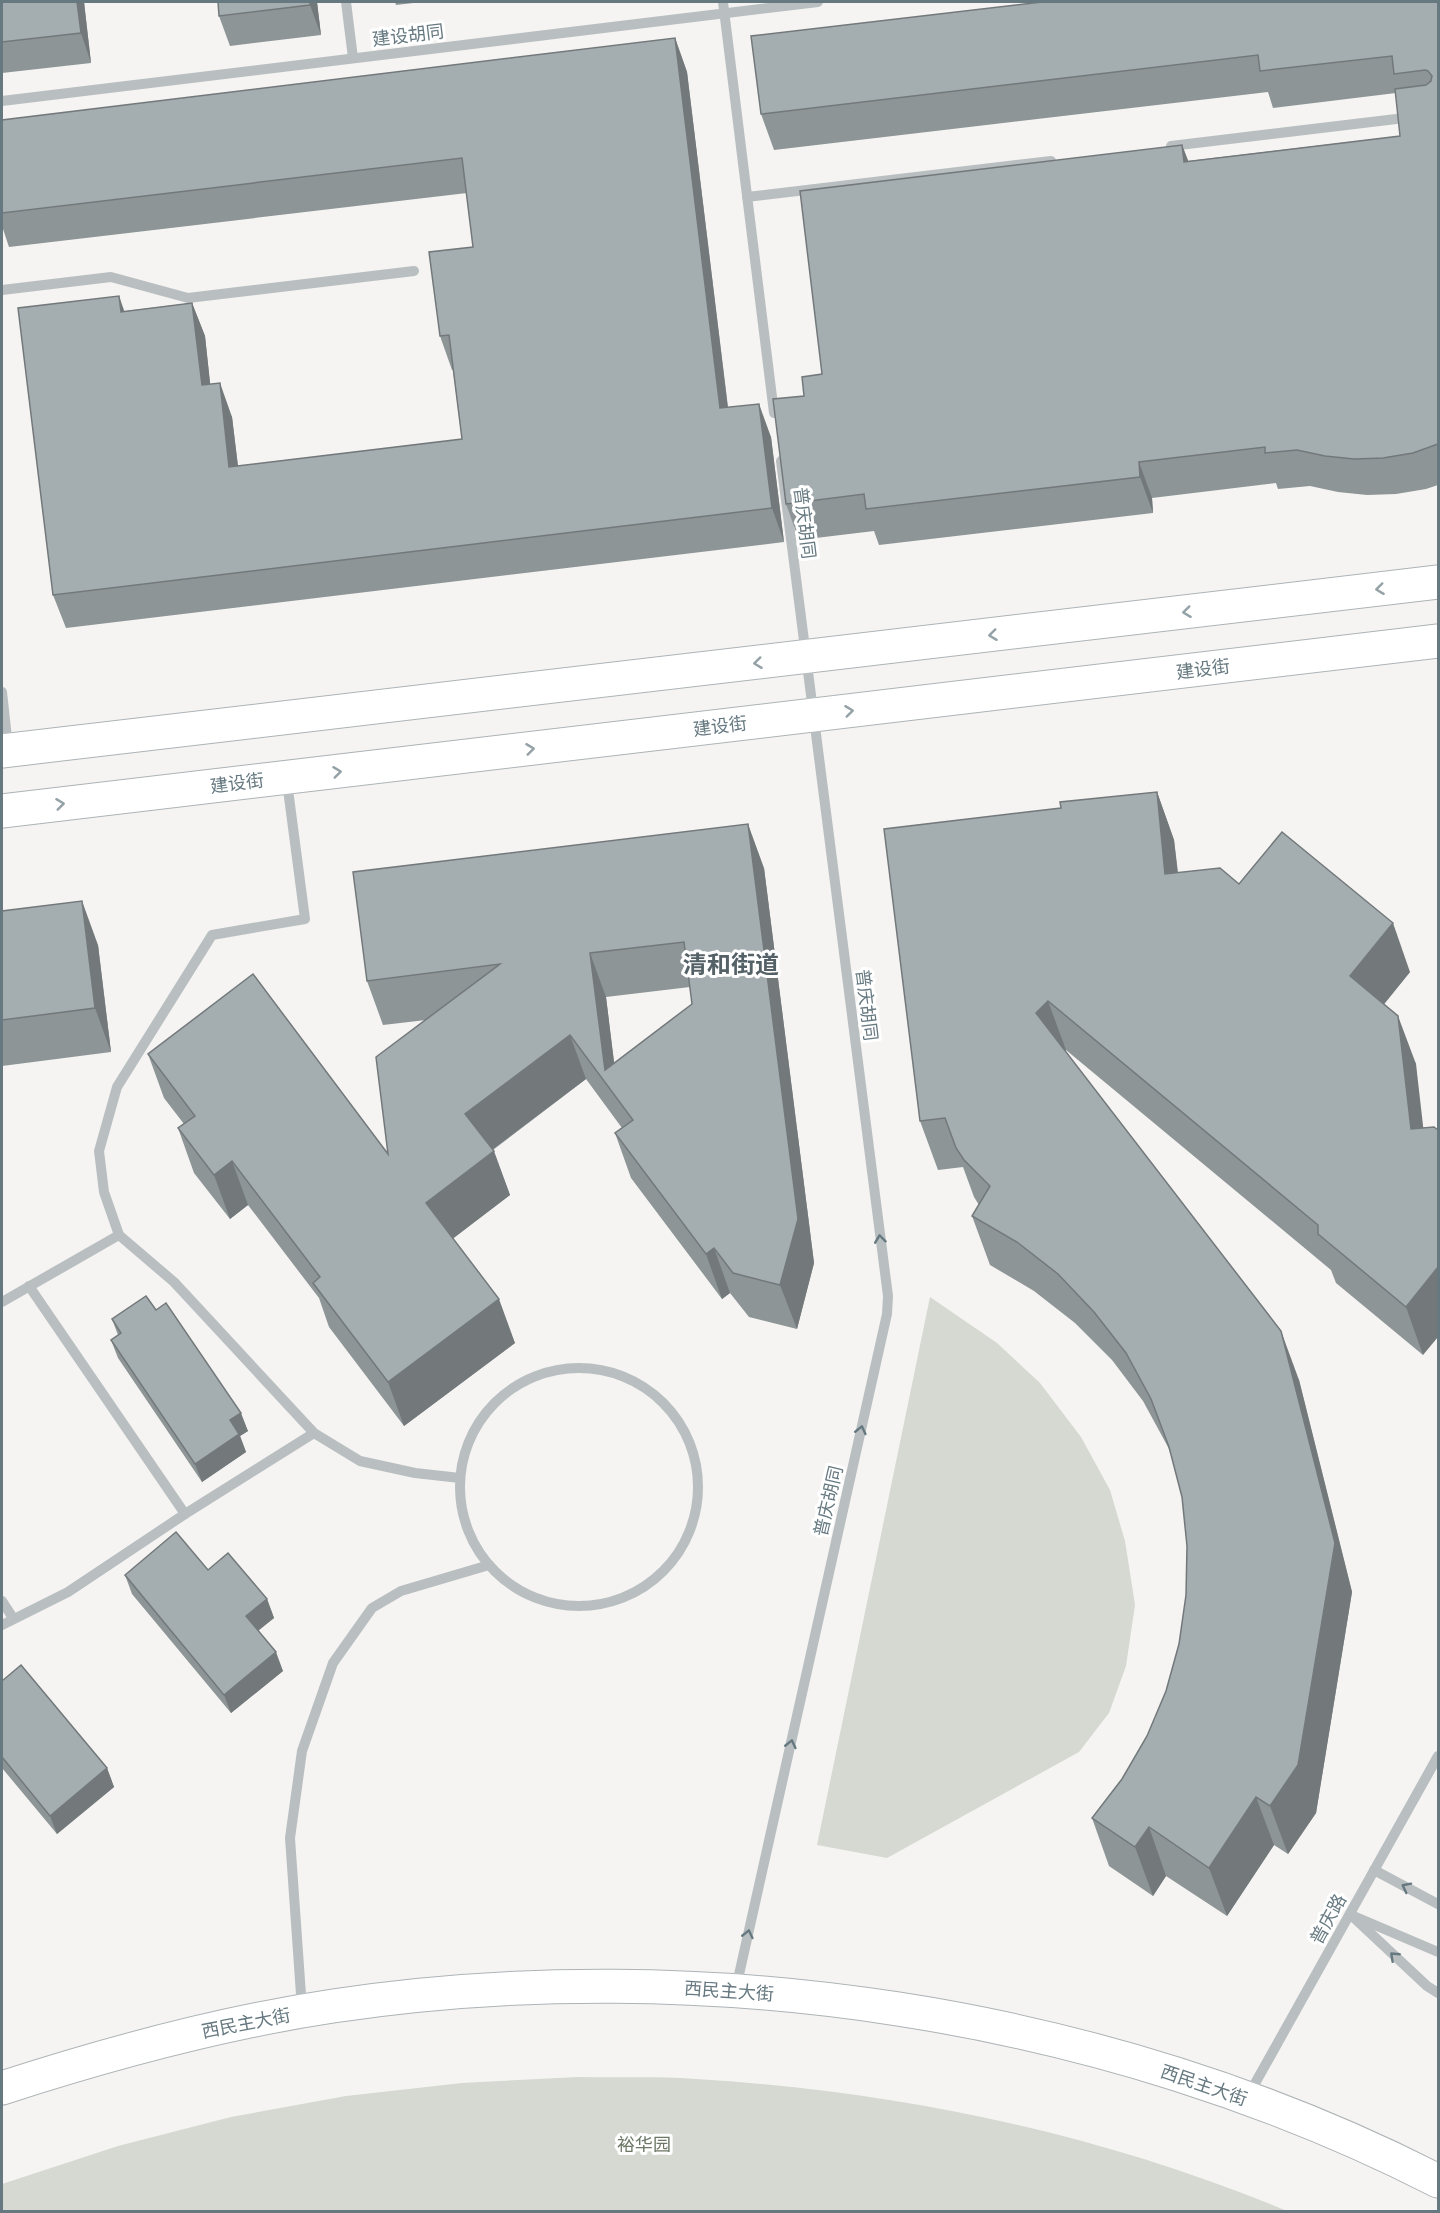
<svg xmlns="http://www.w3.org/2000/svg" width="1440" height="2213" viewBox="0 0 1440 2213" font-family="'Public Sans','Noto Sans SC',sans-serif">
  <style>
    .green { fill: #d5d9d1 }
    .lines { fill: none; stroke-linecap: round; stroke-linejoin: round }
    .major-casing { stroke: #adb3b6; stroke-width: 35 }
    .minor { stroke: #b9bfc1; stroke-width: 10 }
    .major { stroke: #fff; stroke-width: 33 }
    .wall { fill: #8d9597; fill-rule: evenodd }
    .shaded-wall { fill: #73797b }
    .building { fill: #a4adb0; stroke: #73797b; stroke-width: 1.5; fill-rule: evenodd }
    .oneway { stroke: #94a1a6 }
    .oneway2 { stroke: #667980 }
    .labels { text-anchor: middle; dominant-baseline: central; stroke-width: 6; stroke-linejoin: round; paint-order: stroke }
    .street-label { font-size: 18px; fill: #667980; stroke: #fff }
    .park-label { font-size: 18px; fill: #6c7865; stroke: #fff }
    .district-label { font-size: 24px; font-weight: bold; fill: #546166; stroke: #fff }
  </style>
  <rect width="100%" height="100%" fill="#f5f4f2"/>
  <!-- green -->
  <g class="green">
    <path d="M930,1297l67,46 43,40 41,54 29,53 15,51 10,64 -9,61 -17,47 -30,39 -192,106 -70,-13z"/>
    <path d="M578,2077c39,1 79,-1 118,2 202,12 404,54 591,132h-1285v-27l116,-38 113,-29 115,-21 116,-13z"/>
  </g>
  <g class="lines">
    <!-- major casing -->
    <g class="major-casing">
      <g id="major">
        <path d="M2,751l1436,-169"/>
        <path d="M2,811l1436,-170"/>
        <path d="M2,2088c108,-35 218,-65 331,-82 368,-55 773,5 1105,175"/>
      </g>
    </g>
    <!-- minor -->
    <g class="minor">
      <path d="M346,2l7,56"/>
      <path d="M723,2l51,411"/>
      <path d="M2,101l816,-99"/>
      <path d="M1171,146l267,-32"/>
      <path d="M747,197l304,-36"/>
      <path d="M2,290l109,-13 77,21 226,-27"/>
      <path d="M2,692l6,55"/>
      <path d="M287,782l18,137 -93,16 -95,152 -18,64 5,41 15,43 55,47 140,151 46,28 55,12 45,5"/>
      <path d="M29,1286l156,228"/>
      <path d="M2,1302l117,-67"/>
      <circle cx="579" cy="1487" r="119"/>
      <path d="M2,1601l11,17"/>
      <path d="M2,1625l66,-33 117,-78 129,-81"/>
      <path d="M1374,1870l64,34"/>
      <path d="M1350,1914l77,72 11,7"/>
      <path d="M1356,1917l82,35"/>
      <path d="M736,1988l151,-674 1,-18 -107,-835"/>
      <path d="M302,2009l-12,-171 12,-87 31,-88 39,-55 29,-17 88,-26"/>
      <path d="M1248,2096l190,-340"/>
    </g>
    <!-- major -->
    <use href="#major" class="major"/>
  </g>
  <!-- wall -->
  <g class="wall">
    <path d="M2,2h82l7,61 -89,10z"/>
    <path d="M317,2l4,33 -91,11 -11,-30z"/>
    <path d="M395,2h27l-26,3z"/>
    <path d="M1438,2v483l-12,4 -30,5 -29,1 -29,-3 -28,-6 -32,3 -2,-6 -124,15 1,15 -274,32 -5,-14 -75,9 -13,-36 18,-108 18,-22 360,-229 6,16 212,-25 -4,-43 -123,15 -5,-16 -494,58 -13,-36z"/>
    <path d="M675,38l12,34 41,335 43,30 13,105 -718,86 -13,-33 72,-284 67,-8 13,33 5,48 22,33 6,49 224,-27 -9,-69h-1l-12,-34 33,-89 -6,-54 -458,54 -7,-21v-13z"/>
    <path d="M1157,792l17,48 4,32 61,12 171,88 -26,32 32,60 7,291 -87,-72 -5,-13 -265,-220h-1l234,330 53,212 -36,221 -28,41 -14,-9 -47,71 -61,-40 -13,20 -44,-30 -17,-48 30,-39 25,-43 19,-45 13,-47 7,-49 1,-49 -5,-49 -10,-42 -4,-8 -25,-46 -31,-41 -37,-37 -41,-32 -44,-26 -18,-49 7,-11 -5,-8 -11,-30 -25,3 -18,-49 141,-313z"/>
    <path d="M764,868l50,395 -17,66 -48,-12 -19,-24 -8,6 -91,-121 -16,-45 7,-5 -36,-49 -93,71 17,45 -57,43 62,105 -111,83 -75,-99 -10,-29 -71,-93 -18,14 -36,-46 -16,-45 6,-4 -20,-26 -16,-44 240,100 38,-134 -43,5 -16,-44zM690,987l2,17 -78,59 -8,-66z"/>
    <path d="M2,911l96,34 13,107 -109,14z"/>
    <path d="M156,1310l92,121 -8,5 6,16 -44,30 -84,-124 -7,-18 7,-5 -6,-16z"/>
    <path d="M208,1570l59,29 7,19 -16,12 25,41 -52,42 -99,-119 -7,-19z"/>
    <path d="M2,1681l105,87 7,19 -57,47 -55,-66z"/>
  </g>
  <!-- shaded-wall -->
  <g class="shaded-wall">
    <path d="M77,2h7l7,61 -10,-30z"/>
    <path d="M310,2h7l4,33 -11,-30z"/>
    <path d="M675,38l12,34 45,370 -12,-34z"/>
    <path d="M1182,145l14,36 -12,-19z"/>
    <path d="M119,296l12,34 -10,-18z"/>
    <path d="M192,303l13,33 9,83 -12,-34z"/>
    <path d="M220,383l12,34 10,83 -13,-33z"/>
    <path d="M759,404l12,33 13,105 -12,-34z"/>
    <path d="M1139,462l13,36 1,15 -13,-36z"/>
    <path d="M1157,792l17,48 9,82 -18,-48z"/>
    <path d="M748,824l16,44 50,395 -17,66 -17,-44z"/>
    <path d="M82,901l16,44 13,107 -16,-44z"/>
    <path d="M1393,923l17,49 -42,52 -18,-48z"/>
    <path d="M590,953l16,44 13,105 -14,-32z"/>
    <path d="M1048,1001l18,49 -12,11 -18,-48z"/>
    <path d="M1398,1016l18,48 13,114 -18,-49z"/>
    <path d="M570,1035l16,44 -105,79 -16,-44z"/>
    <path d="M494,1151l16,44 -68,52 -16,-44z"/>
    <path d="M232,1161l16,44 -18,14 -16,-44z"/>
    <path d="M714,1248l16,45 -8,6 -16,-45z"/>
    <path d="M1438,1267v70l-15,18 -17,-48z"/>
    <path d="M499,1299l16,44 -111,83 -16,-44z"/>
    <path d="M1281,1331l18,49 53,212 -36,221 -28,41 -18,-48z"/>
    <path d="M241,1413l7,18 -8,5 6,16 -44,30 -7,-18 35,-44z"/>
    <path d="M267,1599l7,19 -21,17 -7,-19z"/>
    <path d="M276,1652l7,19 -52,42 -7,-18z"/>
    <path d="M107,1768l7,19 -57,47 -7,-18z"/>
    <path d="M1256,1797l18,48 -47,71 -18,-48z"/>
    <path d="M1149,1827l17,49 -13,20 -18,-49z"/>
  </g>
  <!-- building -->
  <g class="building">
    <path d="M2,2h75l4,31 -79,9z"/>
    <path d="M218,2h92v3l-91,11z"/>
    <path d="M1042,2h396v442l-25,9 -30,5 -29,1 -29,-3 -28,-6 -32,3v-6l-126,15 1,15 -274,32 -2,-15 -78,10 -13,-105 31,-3 -2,-19 20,-3 -22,-183 382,-46 2,17 216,-26 -5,-47 31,-4 5,-4 1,-5 -4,-5 -3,-1 -31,4 -2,-18 -132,15 -2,-16 -497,59 -10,-78z"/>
    <path d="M675,38l45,370 39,-4 13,104 -719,87 -35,-287 101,-12 2,16 71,-9 10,82 18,-2 9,84 233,-28 -13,-104 -9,1 -11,-84 44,-5 -11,-89 -460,55v-93z"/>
    <path d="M1157,792l8,82 55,-6 19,16 43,-52 111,91 -43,53 48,40 13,113 23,-2 4,3v137l-32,40 -88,-73v-9l-270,-224 -12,12 245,318 54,212 -37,222 -28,41 -14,-9 -47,71 -60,-41 -14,20 -43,-29 30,-39 25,-43 19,-45 13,-47 7,-49 1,-49 -5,-49 -13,-50 -18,-48 -25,-46 -32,-41 -36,-38 -41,-32 -45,-26 18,-30 -26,-26 -8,-12 -11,-30 -25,3 -36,-292 177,-21 -1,-6z"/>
    <path d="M748,824l50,395 -18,66 -47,-12 -19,-25 -8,6 -91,-121 18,-13 -63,-85 -105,79 29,37 -68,52 73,96 -111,83 -75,-99 7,-6 -88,-116 -18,14 -36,-47 17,-12 -47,-62 105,-80 135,180 -12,-97 124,-93 -133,17 -14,-109zM684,942l8,62 -87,66 -15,-117z"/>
    <path d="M82,901l13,107 -93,12v-109z"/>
    <path d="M146,1296l10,14 10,-7 75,110 -11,7 9,14 -44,30 -84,-124 10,-7 -9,-14z"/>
    <path d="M176,1532l32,38 20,-17 39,46 -21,17 30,36 -52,43 -99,-120z"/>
    <path d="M21,1665l86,103 -57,48 -48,-59v-76z"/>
  </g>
  <!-- one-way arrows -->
  <defs><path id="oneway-chevron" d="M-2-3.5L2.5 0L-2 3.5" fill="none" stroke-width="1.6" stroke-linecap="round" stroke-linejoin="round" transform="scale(1.5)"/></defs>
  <g class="oneway">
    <use href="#oneway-chevron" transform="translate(1380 589) rotate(173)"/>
    <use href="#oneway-chevron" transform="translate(1187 612) rotate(173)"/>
    <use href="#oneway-chevron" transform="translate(993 635) rotate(173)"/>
    <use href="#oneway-chevron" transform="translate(758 663) rotate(173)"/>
    <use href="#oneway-chevron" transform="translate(849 711) rotate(-7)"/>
    <use href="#oneway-chevron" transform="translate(530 749) rotate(-7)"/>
    <use href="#oneway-chevron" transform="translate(337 772) rotate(-7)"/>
    <use href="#oneway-chevron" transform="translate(60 804) rotate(-7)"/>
  </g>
  <g class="oneway2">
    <use href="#oneway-chevron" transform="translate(880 1239) rotate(-97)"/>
    <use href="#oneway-chevron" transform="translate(861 1430) rotate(-77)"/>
    <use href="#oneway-chevron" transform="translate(791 1744) rotate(-77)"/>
    <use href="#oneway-chevron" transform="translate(1406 1887) rotate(-153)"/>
    <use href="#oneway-chevron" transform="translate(748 1934) rotate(-77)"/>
    <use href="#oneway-chevron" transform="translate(1394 1956) rotate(-137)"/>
  </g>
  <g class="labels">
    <!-- street labels -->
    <g class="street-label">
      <text transform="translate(408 35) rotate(-7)">建设胡同</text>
      <text transform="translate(805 523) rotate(83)">普庆胡同</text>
      <text transform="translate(1203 669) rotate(-7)">建设街</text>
      <text transform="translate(720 726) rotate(-7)">建设街</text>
      <text transform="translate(237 783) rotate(-7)">建设街</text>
      <text transform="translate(867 1005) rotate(83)">普庆胡同</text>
      <text transform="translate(828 1501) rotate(-77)">普庆胡同</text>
      <text transform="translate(1328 1919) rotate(-61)">普庆路</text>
      <text transform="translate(729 1991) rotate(4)">西民主大街</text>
      <text transform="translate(246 2023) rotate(-11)">西民主大街</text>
      <text transform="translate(1204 2085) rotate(19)">西民主大街</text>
    </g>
    <!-- park labels -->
    <g class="park-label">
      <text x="644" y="2144">裕华园</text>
    </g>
    <!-- district labels -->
    <g class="district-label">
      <text x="731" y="964">清和街道</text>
    </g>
  </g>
  <!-- border -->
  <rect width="1440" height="2213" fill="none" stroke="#667980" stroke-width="6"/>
</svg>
